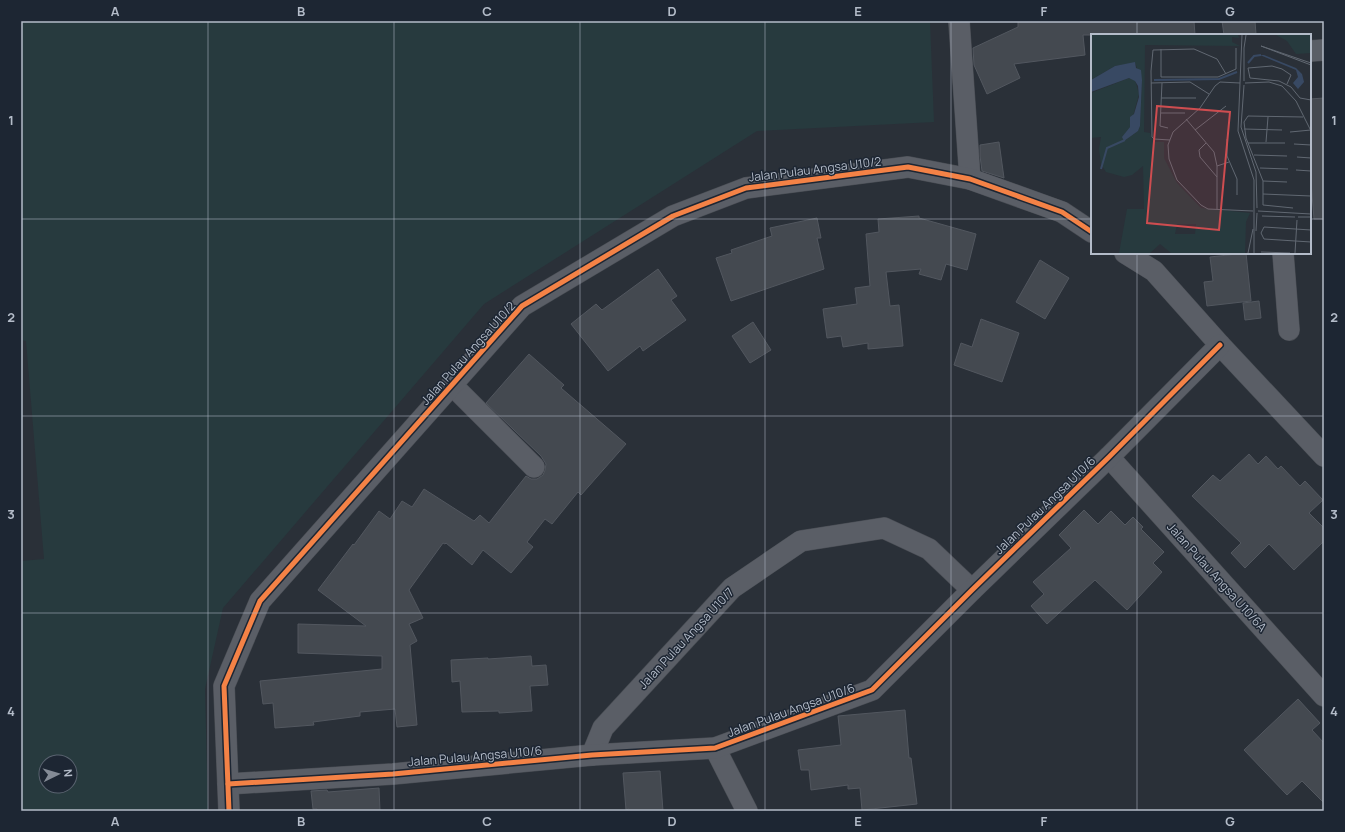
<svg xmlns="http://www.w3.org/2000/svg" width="1345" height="832" viewBox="0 0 1345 832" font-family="Manrope,sans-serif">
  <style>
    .green { fill: #273a3e; fill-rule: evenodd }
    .building { fill: #444950; stroke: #52575f }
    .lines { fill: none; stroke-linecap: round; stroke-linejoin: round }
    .minor-casing { stroke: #484c53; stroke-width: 22 }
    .minor { stroke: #5a5e66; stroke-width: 21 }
    .cycleway-casing { stroke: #1d2633; stroke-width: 8 }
    .cycleway { stroke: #f48246; stroke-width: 5 }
    .grid { fill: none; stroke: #b4bcc9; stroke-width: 1; stroke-opacity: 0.55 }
    .labels { text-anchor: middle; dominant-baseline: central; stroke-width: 3; stroke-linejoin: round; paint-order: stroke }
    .street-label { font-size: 12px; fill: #b4bcc9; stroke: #1d2633 }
    .inset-river { fill: none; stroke: #384963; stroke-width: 2 }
    .inset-road { fill: none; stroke: #616872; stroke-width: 1 }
    .view { fill: #ce4d50; fill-opacity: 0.15; stroke: #ce4d50; stroke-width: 2 }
    .inset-edge { fill: none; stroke: #b4bcc9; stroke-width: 2 }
    .neatline { fill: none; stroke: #b4bcc9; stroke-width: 1.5 }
    .grid-label { font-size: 13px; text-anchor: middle; font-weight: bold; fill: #b4bcc9 }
  </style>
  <rect width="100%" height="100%" fill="#2a3038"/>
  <!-- green -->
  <path class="green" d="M21,21h909l4,101 -177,9 -273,173 -261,304 -18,81 3,122h-187v-250l23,-2 -18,-218 -5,-1zM46,762h24v24h-24z"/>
  <!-- building -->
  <g class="building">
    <path d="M1025,21h169l1,14h-112l2,20 -71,9 6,14 -33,16 -13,-29 -1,-17 45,-21v-5z"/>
    <path d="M1222,21h33l1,13 -32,1z"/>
    <path d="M1324,98v121h-10l-4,-50v-70z"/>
    <path d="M999,142l5,36 -22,-7 -2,-15v-11z"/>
    <path d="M919,216v2l57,16 -9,36 -21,-6 -5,16 -22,-6 2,-5 -35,3 4,34 9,-1 4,41 -35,3v-6l-25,4 -2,-11 -14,2 -4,-29 34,-5 -2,-16 15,-2 -4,-52 13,-2 -1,-13z"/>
    <path d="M817,218l4,20h-4l7,31 -93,32 -15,-43 16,-5 -1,-3 41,-14 -2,-8z"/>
    <path d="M1246,253l5,48 -44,5 -3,-24 9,-1 -3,-24z"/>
    <path d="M1040,260l29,18 -24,41 -29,-17z"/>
    <path d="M658,269l19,27 -6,4 15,20 -43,31 -3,-5 -32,25 -37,-47 25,-20 6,6z"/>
    <path d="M1259,301l2,17 -16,2 -2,-17z"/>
    <path d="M981,319l38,14 -17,49 -48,-17 7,-22 11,4z"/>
    <path d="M753,322l18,28 -21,13 -18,-27z"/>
    <path d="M529,354l35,31 -3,3 65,56 -45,51 -3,-3 -26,32 -7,-5 -18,23 6,5 -22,26 -28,-23 -11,15 -26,-22 -1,1 -2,-1 -34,47 14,28 -14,6 8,17 -7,4 7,80 -20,2 -2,-18 -35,3v4l-47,6 1,3 -39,3 -2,-25 -10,1 -3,-23 122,-12v-13l-84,-3v-29l68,2 -48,-36 35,-46 1,1 25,-34 11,8 12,-18 10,6 12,-18 50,32 6,-6 9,8 37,-47 5,3h6l6,-4 2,-5 1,-6 -5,-8 -55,-53z"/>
    <path d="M1249,454l9,10 8,-8 12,13 3,-3 19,20 5,-5 18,19 -14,13 15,15v13l-30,29 -25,-26 -24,24 -14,-15 10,-10 -49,-47 21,-21 7,6z"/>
    <path d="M1084,510l14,14 13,-13 14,14 8,-8 10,10 -2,2 23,23 -11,11 9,9 -35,38 -32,-30 -48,44 -16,-18 13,-12 -11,-12 38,-34 -12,-13z"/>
    <path d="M531,656l1,10 14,-1 2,20 -18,1 2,25 -33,2v-2l-37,1 -2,-31 -8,1 -1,-22 37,-2v1z"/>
    <path d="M1298,699l22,24 -8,7 12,13v60l-22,-22 -15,14 -43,-45z"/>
    <path d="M905,710l4,48h2l6,46 -55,6 -2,-22 -12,1v-4l-37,5 -2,-20h-8l-3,-20 43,-5 -3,-29z"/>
    <path d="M660,771l3,40h-33l-1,-2 -3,1 -3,-37z"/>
    <path d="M379,788l1,23h-63v-2h-4l-2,-18 16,-1 1,2z"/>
  </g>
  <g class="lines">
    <!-- minor casing -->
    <g class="minor-casing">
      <g id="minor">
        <path d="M959,21l11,158"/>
        <path d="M1310,51l14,-1"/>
        <path d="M1125,253l29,18 66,74 104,111"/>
        <path d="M1283,253l6,77"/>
        <path d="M452,385l82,82"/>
        <path d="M1109,457l215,239"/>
        <path d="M715,748l32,63"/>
        <path d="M592,755l11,-27 129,-140 69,-47 83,-13 45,21 43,41"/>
        <path d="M228,784l165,-10 199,-19 123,-7 157,-58 100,-100 137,-133 111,-112"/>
        <path d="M229,811l-5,-125 36,-85 262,-295 151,-90 73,-28 162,-21 62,12 92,33 30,20"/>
      </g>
    </g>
    <!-- minor -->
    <use href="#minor" class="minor"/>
    <!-- cycleway casing -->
    <g class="cycleway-casing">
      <g id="cycleway">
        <path d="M228,784l165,-10 199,-19 123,-7 157,-58 100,-100 137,-133 111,-112"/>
        <path d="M229,811l-5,-125 36,-85 262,-295 151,-90 73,-28 162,-21 62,12 92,33 30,20"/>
      </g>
    </g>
    <!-- cycleway -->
    <use href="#cycleway" class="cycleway"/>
  </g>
  <!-- grid -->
  <path class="grid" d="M208,21v790M394,21v790M580,21v790M765,21v790M951,21v790M1137,21v14M21,219h1071M1310,219h14M1137,253v558M21,416h1303M21,613h1303"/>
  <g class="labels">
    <!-- street labels -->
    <g class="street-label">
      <text transform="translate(815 169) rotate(-7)">Jalan Pulau Angsa U10/2</text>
      <text transform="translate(468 353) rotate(-48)">Jalan Pulau Angsa U10/2</text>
      <text transform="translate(1045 505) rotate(-44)">Jalan Pulau Angsa U10/6</text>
      <text transform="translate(1217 577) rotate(48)">Jalan Pulau Angsa U10/6A</text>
      <text transform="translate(686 638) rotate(-47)">Jalan Pulau Angsa U10/7</text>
      <text transform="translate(791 710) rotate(-20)">Jalan Pulau Angsa U10/6</text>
      <text transform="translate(475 756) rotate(-5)">Jalan Pulau Angsa U10/6</text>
    </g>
  </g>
  <!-- overview -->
  <g transform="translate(1091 34)">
    <rect width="220" height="220" fill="#2a3038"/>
    <path d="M0,1h147l1,3 -7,-1v5l8,4 -95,-1 -1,87 6,1 4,9h10v16l13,25 24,25 49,5 -4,9 -1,31h-74l-11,-9 -10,9h-31l8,-44h17l-1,-43 -11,9 -8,2 -18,-5 -5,-8 -2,-15 2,-12 -10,1v-45l38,-15 6,2 4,14 -9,33 -7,10 1,4 14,-10 2,-5 2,-46 -7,-17 -20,3 -24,14zM86,190h19l-1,10h-20zM185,1h35v18l-15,1 -9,-13z" fill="#273a3e" fill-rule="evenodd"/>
    <path d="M169,21h4l32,13 6,6 2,8 -6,7 -5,-6 5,-6 -2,-7zM44,28l1,6 5,2 1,10 -2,46 -2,5 -14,10 -2,-4 8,-10v-10l4,-3 5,-17 -1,-11 -3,-5 -6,-3 -38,14v-12l24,-14z" fill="#384963"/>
    <path class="inset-river" d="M157,29l6,-7 7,-1M63,46l65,-1 18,-7M10,135l6,-21 18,-8"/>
    <path class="inset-road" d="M151,1l-4,96 16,49v73M153,14l2,-13M70,15v28h57l18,-8v-21M220,29l-50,-17 50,19M153,47v-33M60,49l39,-1 19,12M71,49l-2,43 8,2M149,49l-20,-1 -5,4 -15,22 -27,24 -5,13 1,14 8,21 24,25 7,4 45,2M154,49l24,-1 13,4 14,15 15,30M196,50l4,-9 -9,-6 -10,-3 -24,2 2,10 29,3 12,6 9,11 11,2M153,51l-3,42 15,45 1,36M70,64h35M70,79h24M95,85l28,33 3,14v43M153,95l38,1M104,96l31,-24M199,98l21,-2M136,105v17l10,23v16M79,106l-16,-1 -2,-2 -1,-66 2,-21 41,-1 23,10 9,15M175,108l2,-25M115,109l-7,7 1,7 17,20M157,109h37M203,110l17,1M163,121l33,1M206,123l14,1M126,132l12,-4M169,134l28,1M205,136l15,1M172,147l24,1M172,160l48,2M202,174l-30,-3v-24l-17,-43 -2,-16 4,-6 55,1M167,177l53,3M171,182l33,1M207,183h13M220,196l-47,-3 -3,6 3,6 47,3M165,197l1,-18M170,218l29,1M157,219l5,-24M204,219l2,-33"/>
    <path class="view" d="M66,72l73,6 -11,118 -72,-7z"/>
    <rect width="220" height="220" class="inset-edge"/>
  </g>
  <!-- border -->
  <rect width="1345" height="832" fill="none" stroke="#1d2633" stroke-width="44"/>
  <!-- north arrow -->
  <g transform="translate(58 774) rotate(85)"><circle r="19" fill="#1d2633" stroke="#59626f"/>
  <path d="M0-3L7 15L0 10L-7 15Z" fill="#848b96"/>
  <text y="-6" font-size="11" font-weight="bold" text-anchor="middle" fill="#b4bcc9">N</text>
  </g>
  <rect x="22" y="22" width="1301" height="788" class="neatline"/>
  <g class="grid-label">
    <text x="115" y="16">A</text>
    <text x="301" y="16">B</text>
    <text x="487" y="16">C</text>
    <text x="672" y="16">D</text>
    <text x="858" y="16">E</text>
    <text x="1044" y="16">F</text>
    <text x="1230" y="16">G</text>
    <text x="11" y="125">1</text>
    <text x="1334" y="125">1</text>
    <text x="11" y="322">2</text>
    <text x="1334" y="322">2</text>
    <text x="11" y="519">3</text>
    <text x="1334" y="519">3</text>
    <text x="11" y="716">4</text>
    <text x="1334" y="716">4</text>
    <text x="115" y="826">A</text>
    <text x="301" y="826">B</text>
    <text x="487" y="826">C</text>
    <text x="672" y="826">D</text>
    <text x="858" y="826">E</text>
    <text x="1044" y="826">F</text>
    <text x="1230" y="826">G</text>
  </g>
</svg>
